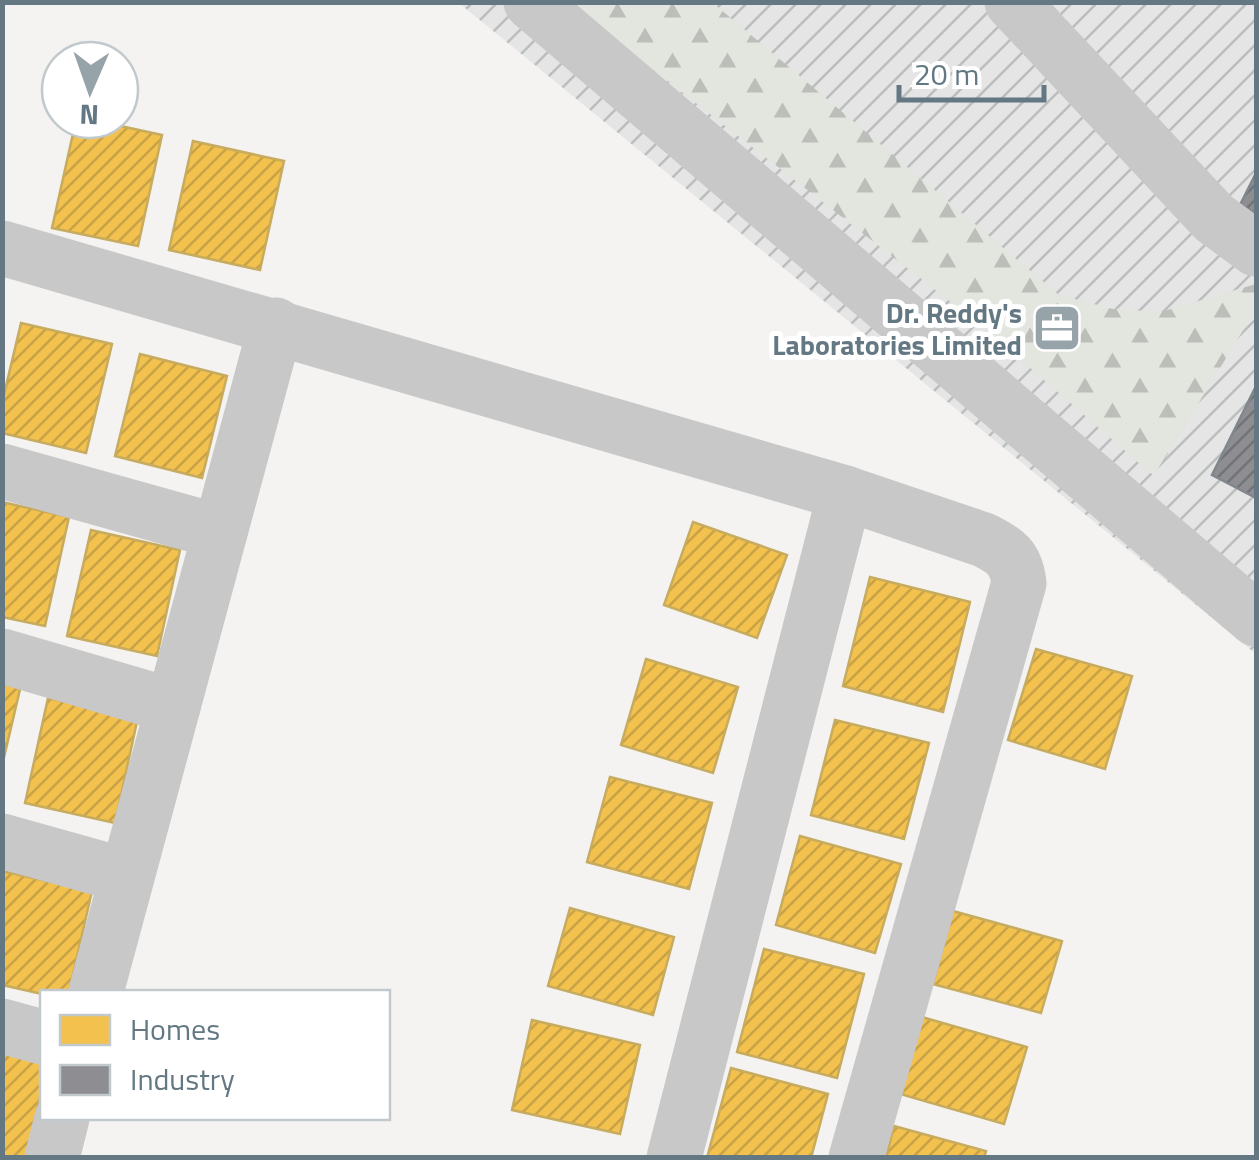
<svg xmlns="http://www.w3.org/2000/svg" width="1259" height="1160" viewBox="0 0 1259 1160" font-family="'Titillium Web',sans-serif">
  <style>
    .industrial { fill: url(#industrial-furrows) }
    .forest { fill: url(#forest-firs) }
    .homes { fill: url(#homes-hatch); stroke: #c7ab5e; stroke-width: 2.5 }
    .industry { fill: url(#industry-hatch); stroke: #80878d; stroke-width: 2.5 }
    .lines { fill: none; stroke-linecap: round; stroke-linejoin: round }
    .minor { stroke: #c8c8c9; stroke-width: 55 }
    .labels { text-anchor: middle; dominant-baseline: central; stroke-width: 10; stroke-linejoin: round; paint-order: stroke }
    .poi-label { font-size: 28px; font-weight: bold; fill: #637882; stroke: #fff; text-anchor: end }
  </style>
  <defs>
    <pattern id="industrial-furrows" width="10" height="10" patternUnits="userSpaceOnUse" patternTransform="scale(2.5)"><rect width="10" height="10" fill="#e4e5e4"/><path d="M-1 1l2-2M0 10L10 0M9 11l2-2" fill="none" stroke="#bcbebe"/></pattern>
    <pattern id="forest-firs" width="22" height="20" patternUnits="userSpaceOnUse" patternTransform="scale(2.5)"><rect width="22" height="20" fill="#e3e5df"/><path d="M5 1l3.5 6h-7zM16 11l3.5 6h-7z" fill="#bcbeba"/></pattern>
    <pattern id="homes-hatch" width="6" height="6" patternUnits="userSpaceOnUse" patternTransform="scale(2.5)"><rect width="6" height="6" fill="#f2c14e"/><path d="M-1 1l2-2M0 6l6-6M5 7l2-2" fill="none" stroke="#c8a246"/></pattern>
    <pattern id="industry-hatch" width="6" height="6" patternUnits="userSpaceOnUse" patternTransform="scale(2.5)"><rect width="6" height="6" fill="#8d8d92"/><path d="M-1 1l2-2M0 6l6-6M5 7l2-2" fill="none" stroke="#717377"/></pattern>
  </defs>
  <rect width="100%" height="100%" fill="#f4f3f1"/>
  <!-- industrial -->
  <path class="industrial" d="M459,3h797v651z"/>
  <!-- forest -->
  <path class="forest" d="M572,3h141l346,292 54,14 48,3 95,-28v25l-102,167 -165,-144 -389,-304z"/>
  <!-- homes -->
  <g class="homes">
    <path d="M76,120h17l69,15 -24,111 -86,-18z"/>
    <path d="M193,141l91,20 -24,109 -91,-20z"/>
    <path d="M21,323l91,21 -26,109 -84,-20v-30z"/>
    <path d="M140,354l87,22 -25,102 -87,-22z"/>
    <path d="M2,502l67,15 -24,109 -43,-9z"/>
    <path d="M693,522l94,33 -30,83 -93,-33z"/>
    <path d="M91,530l89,20 -23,106 -90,-20z"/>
    <path d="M870,577l100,25 -27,110 -100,-26z"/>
    <path d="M1036,649l96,27 -27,93 -97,-29z"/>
    <path d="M646,659l92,28 -25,86 -92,-28z"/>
    <path d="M2,681l19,4 -19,81z"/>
    <path d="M48,698l90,19 -23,106 -90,-20z"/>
    <path d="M835,720l94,23 -25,96 -93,-24z"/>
    <path d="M610,777l102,26 -23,86 -102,-27z"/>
    <path d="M800,836l101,28 -26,89 -99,-28z"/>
    <path d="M2,871l90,20 -23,101 -27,2 -40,-9z"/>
    <path d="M570,908l104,29 -21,78 -105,-29z"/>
    <path d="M953,911l109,30 -21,72 -108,-29z"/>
    <path d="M764,949l100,25 -27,104 -100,-26z"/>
    <path d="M922,1017l105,30 -23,77 -104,-30z"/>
    <path d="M532,1020l108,25 -20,89 -108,-24z"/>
    <path d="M2,1050l40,8v28l-15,72h-25z"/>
    <path d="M731,1068l97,26 -17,64h-104z"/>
    <path d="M894,1126l92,25 -2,7h-98z"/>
  </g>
  <!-- industry -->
  <g class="industry">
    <path d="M1256,173v40l-16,-8z"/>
    <path d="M1256,386v112l-44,-23z"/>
  </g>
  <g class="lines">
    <!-- minor -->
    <g class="minor">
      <path d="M531,2l725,617"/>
      <path d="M1012,2l202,216 42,31"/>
      <path d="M2,248l843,245 139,47c22,11 32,18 35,43l-163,575"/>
      <path d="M2,471l218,61"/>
      <path d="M2,656l171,50"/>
      <path d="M2,841l125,35"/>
      <path d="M96,992l180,-667"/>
      <path d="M2,1026l40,11"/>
      <path d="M52,1158l10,-40"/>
      <path d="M674,1158l171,-665"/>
    </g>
  </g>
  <!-- icons -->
  <defs>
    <g id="office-square" transform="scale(2.5)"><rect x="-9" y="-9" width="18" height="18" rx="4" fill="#96a3a9" stroke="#fff"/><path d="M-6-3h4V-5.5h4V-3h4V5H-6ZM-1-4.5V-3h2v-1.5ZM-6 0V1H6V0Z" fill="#fff"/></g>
  </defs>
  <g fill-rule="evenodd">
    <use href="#office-square" x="1057" y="328"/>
  </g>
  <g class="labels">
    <!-- poi labels -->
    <g class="poi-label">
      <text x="1022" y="312">Dr. Reddy's<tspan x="1022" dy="32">Laboratories Limited</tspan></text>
    </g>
  </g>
  <!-- border -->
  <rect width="1259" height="1160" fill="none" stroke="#637882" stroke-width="10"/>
  <!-- legend -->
  <rect x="40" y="990" width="350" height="130" fill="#ffffff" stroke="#c1c9cd" stroke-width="2.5"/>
  <rect x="60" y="1015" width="50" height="30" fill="#f2c14e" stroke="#c1c9cd" stroke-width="2.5"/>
  <text x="130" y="1040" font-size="30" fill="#637882">Homes</text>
  <rect x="60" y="1065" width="50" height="30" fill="#8d8d92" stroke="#c1c9cd" stroke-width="2.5"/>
  <text x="130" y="1090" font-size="30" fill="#637882">Industry</text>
  <!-- north arrow -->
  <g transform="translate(90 90) rotate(182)"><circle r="48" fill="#ffffff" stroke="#c1c9cd" stroke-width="2.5"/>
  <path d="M0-8L18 38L0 25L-18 38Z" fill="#96a3a9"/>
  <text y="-15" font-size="28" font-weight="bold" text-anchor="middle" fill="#637882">N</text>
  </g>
  <!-- scale -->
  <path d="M899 85v15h145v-15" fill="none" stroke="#637882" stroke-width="5"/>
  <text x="914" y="85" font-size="30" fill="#637882" stroke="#ffffff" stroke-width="8" paint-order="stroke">20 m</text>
</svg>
